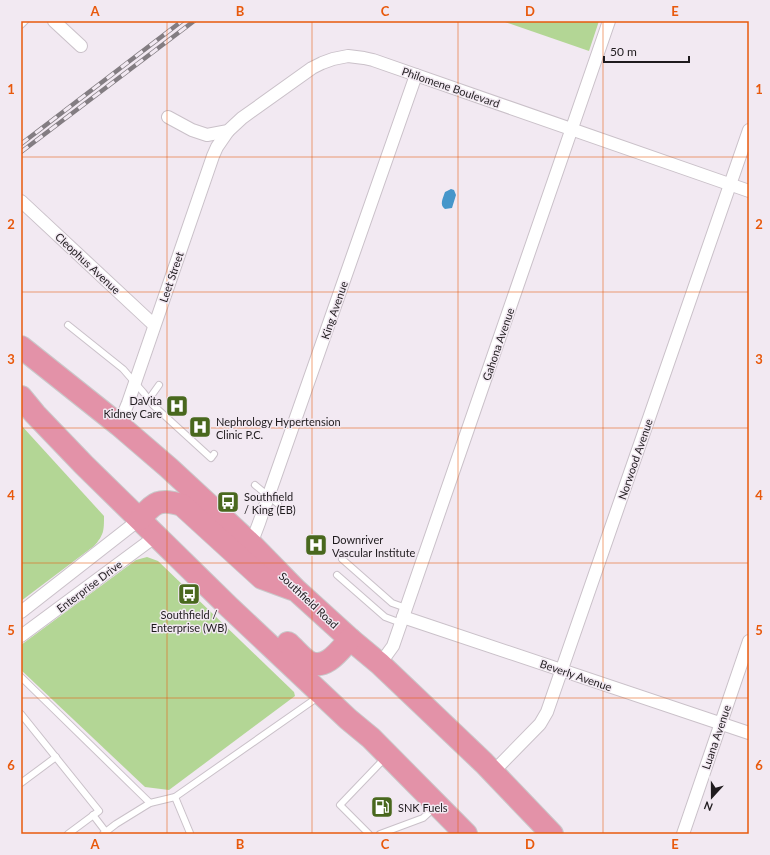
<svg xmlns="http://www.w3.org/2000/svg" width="770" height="855" viewBox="0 0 770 855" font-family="Lato,sans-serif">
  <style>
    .green { fill: #b3d695 }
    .water { fill: #4696ca }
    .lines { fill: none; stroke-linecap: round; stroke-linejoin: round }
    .lane-casing { stroke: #cac1c9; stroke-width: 8 }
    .street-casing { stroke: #cac1c9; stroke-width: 14 }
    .highway-casing { stroke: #c9c8c9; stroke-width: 24 }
    .lane { stroke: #fff; stroke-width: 6 }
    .street { stroke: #fff; stroke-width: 12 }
    .highway { stroke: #e392a8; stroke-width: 22 }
    .rail-casing { stroke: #837d82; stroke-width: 4.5 }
    .rail { stroke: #f2e9f2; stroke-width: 3; stroke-dasharray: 9; stroke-linecap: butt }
    .grid { fill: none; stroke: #e8590c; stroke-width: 1; stroke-opacity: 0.55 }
    .labels { text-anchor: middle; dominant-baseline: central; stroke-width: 3; stroke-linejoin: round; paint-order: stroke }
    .street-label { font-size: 11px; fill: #1f1b1e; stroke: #f2e9f2 }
    .poi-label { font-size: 11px; fill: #1f1b1e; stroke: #f2e9f2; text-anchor: start }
    .neatline { fill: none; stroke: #e8590c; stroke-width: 1.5 }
    .grid-label { font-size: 13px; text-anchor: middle; font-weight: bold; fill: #e8590c }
  </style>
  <rect width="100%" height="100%" fill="#f2e9f2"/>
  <!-- green -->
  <g class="green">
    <path d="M502,21h97l-10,30z"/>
    <path d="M21,425l83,91c0,14 0,19 -10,30l-73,55z"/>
    <path d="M147,557l11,4 136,131 1,4 -126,94 -24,-3 -124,-117v-25l115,-85z"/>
  </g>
  <!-- water -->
  <path class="water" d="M451,189l3,1 2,5 -4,13 -7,1c-6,-4 -2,-11 0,-17z"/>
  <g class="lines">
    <!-- lane casing -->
    <g class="lane-casing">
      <g id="lane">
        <path d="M21,25l4,-4"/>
        <path d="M68,325l55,44 20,23 10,13 58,53 3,-4"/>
        <path d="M149,399l10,-14"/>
        <path d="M255,485l23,19"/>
        <path d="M342,559l50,44 14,5"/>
        <path d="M337,575l48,42 16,6"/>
        <path d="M21,677l129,126"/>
        <path d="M21,714l78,97 -31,23"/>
        <path d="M21,783l35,-26"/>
        <path d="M175,797l15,36"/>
        <path d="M93,815l13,17"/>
        <path d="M103,834l13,-10 34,-21 25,-6 143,-100"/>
        <path d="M369,834l-29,-29 45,-47"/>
        <path d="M380,834l43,-16 12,-11"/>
      </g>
    </g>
    <!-- street casing -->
    <g class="street-casing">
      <g id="street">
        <path d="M54,21l27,25"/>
        <path d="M168,117l24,13 15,5 21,-4 14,-13 70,-50 10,-5 11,-4 15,-3 16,2 9,2 376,131"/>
        <path d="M21,201l133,124"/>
        <path d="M119,425l9,-22 85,-247 4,-9 11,-16"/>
        <path d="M251,544l8,-21 157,-448"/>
        <path d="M21,612l119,-93"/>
        <path d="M403,617l346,116"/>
        <path d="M21,636l135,-100"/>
        <path d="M380,664l13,-18 216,-625"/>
        <path d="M493,772l47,-48 7,-12 202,-582"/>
        <path d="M683,834l66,-193"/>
      </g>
    </g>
    <!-- highway casing -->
    <g class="highway-casing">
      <g id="highway">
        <path d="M21,347l98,78 50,43 82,76 45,46 54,49 30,25 104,99 68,71"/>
        <path d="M21,397l14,17 49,51 144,141 120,113 23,19 95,96"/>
        <path d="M140,519c14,-17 20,-21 42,-14l80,73 30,11"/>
        <path d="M288,643c6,5 15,16 21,19 17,9 31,-12 41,-23"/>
      </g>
    </g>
    <!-- lane -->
    <use href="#lane" class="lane"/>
    <!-- street -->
    <use href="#street" class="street"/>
    <!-- highway -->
    <use href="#highway" class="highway"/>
    <!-- rail casing -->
    <g class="rail-casing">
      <g id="rail">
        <path d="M21,144l161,-123"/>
        <path d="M21,152l173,-131"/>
      </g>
    </g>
    <!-- rail -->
    <use href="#rail" class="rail"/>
  </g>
  <!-- grid -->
  <path class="grid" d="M167,21v813M312,21v813M458,21v813M603,21v813M21,157h728M21,292h728M21,428h728M21,563h728M21,698h728"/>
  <!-- icons -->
  <defs>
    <g id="hospital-square" transform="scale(1.15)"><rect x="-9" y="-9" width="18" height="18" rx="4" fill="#49681e" stroke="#f2e9f2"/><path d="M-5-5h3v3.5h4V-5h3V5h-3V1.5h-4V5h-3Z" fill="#fff"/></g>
    <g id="bus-square" transform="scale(1.15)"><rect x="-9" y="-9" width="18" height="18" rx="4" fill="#49681e" stroke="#f2e9f2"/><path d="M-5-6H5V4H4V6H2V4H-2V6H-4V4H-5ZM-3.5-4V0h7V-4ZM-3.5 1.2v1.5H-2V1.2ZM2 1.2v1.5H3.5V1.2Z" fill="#fff"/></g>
    <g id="fuel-square" transform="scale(1.15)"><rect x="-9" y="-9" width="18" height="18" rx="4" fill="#49681e" stroke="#f2e9f2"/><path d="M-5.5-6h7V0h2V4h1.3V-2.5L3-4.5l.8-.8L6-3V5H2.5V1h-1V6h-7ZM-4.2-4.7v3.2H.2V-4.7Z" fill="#fff"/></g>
  </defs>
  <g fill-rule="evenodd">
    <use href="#hospital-square" x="177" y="406"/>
    <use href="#hospital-square" x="200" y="427"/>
    <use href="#bus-square" x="228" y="502"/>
    <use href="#hospital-square" x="316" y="545"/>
    <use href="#bus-square" x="189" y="594"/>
    <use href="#fuel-square" x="382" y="807"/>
  </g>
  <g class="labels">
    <!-- street labels -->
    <g class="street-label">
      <text transform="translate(451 87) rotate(19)">Philomene Boulevard</text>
      <text transform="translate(88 263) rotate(43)">Cleophus Avenue</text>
      <text transform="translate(171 277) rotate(-71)">Leet Street</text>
      <text transform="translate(334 310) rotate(-71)">King Avenue</text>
      <text transform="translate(498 344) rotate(-71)">Gahona Avenue</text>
      <text transform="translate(635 459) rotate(-71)">Norwood Avenue</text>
      <text transform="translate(89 586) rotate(-37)">Enterprise Drive</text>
      <text transform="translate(309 600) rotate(43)">Southfield Road</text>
      <text transform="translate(576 675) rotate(19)">Beverly Avenue</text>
      <text transform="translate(716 737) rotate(-71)">Luana Avenue</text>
    </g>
    <!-- poi labels -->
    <g class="poi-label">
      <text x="162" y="400" text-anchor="end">DaVita<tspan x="162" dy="13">Kidney Care</tspan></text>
      <text x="216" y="421">Nephrology Hypertension<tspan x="216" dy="13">Clinic P.C.</tspan></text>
      <text x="244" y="496">Southfield<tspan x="244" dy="13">/ King (EB)</tspan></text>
      <text x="332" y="539">Downriver<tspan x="332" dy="13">Vascular Institute</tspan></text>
      <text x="189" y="614" text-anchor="middle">Southfield /<tspan x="189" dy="13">Enterprise (WB)</tspan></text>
      <text x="398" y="807">SNK Fuels</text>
    </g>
  </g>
  <!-- border -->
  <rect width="770" height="855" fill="none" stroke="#f2e9f2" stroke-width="44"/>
  <!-- north arrow -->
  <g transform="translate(712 797) rotate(201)" stroke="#f2e9f2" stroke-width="3" paint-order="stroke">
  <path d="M0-3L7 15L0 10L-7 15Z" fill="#1f1b1e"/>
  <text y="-6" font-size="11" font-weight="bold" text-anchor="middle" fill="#1f1b1e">N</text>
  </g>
  <!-- scale -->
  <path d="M604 56v6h85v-6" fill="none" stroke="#1f1b1e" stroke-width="2"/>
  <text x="610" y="56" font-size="12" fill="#1f1b1e" stroke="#f2e9f2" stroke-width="3" paint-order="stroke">50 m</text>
  <rect x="22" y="22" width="726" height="811" class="neatline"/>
  <g class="grid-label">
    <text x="95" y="16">A</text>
    <text x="240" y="16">B</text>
    <text x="385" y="16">C</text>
    <text x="530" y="16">D</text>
    <text x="675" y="16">E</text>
    <text x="11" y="94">1</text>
    <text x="759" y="94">1</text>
    <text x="11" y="229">2</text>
    <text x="759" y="229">2</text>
    <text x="11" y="364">3</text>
    <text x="759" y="364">3</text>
    <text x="11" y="500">4</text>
    <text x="759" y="500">4</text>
    <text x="11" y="635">5</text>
    <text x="759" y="635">5</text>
    <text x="11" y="770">6</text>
    <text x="759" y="770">6</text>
    <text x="95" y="849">A</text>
    <text x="240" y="849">B</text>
    <text x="385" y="849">C</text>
    <text x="530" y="849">D</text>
    <text x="675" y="849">E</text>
  </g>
</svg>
